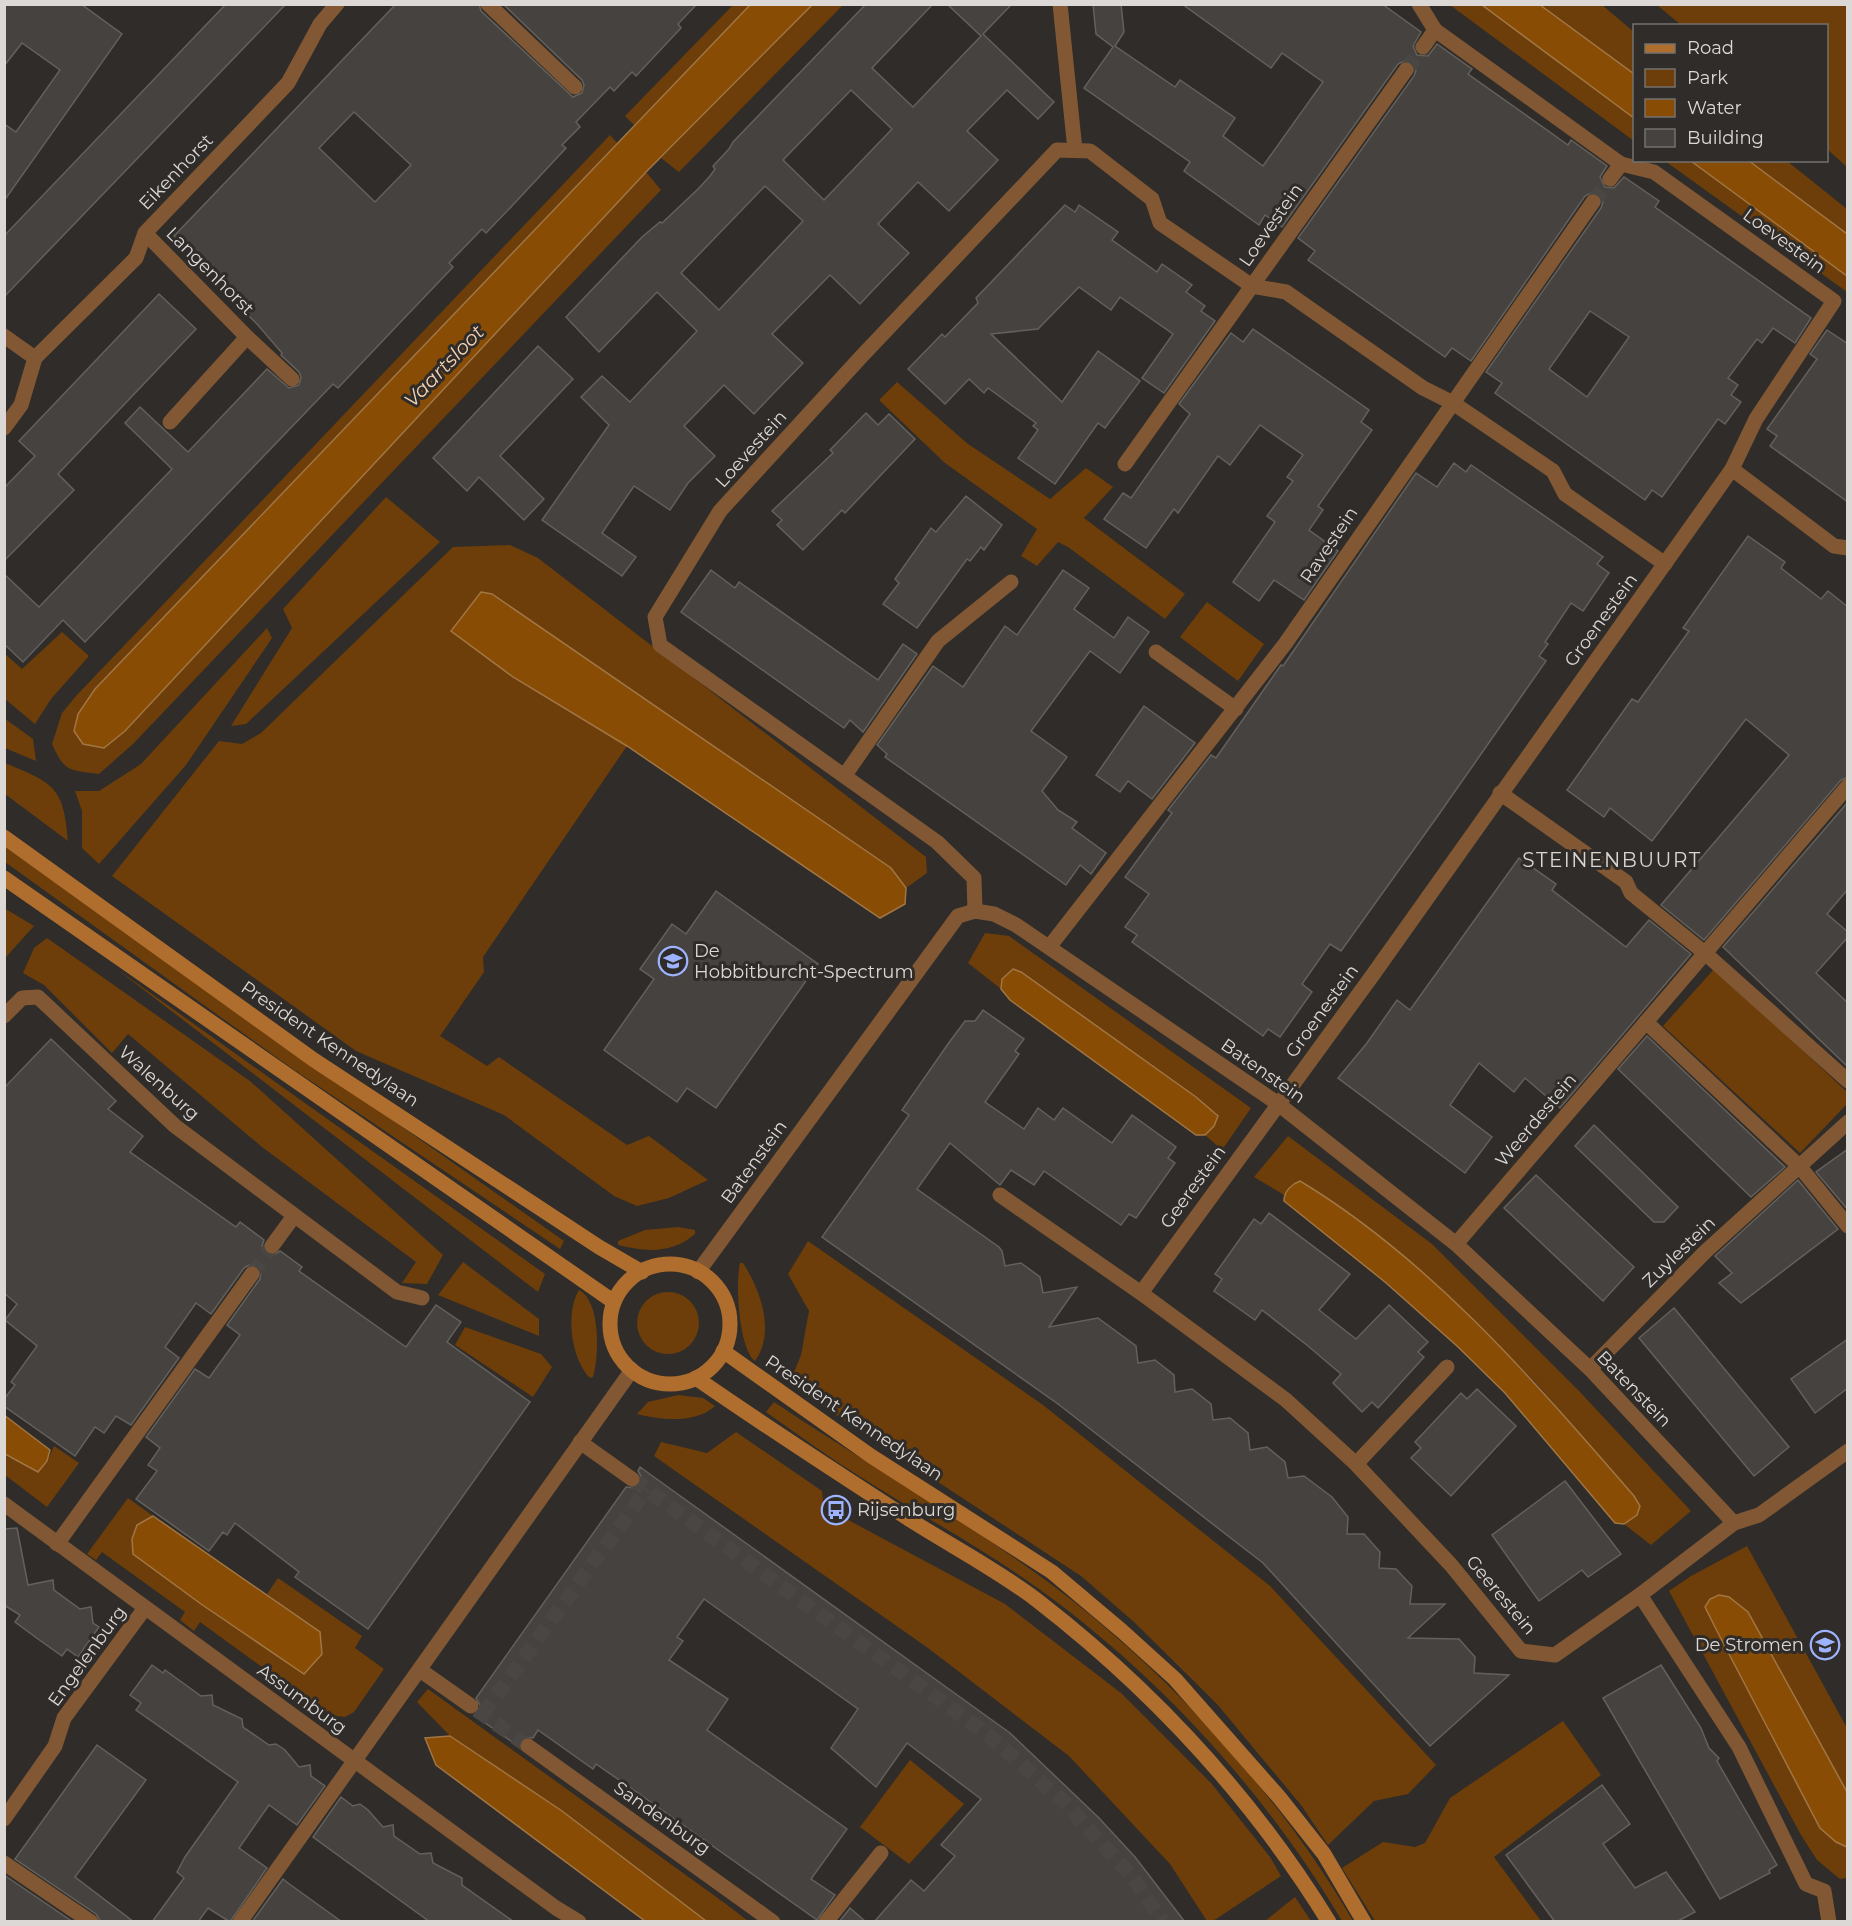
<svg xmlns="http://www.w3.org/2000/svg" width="1852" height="1926" viewBox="0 0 1852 1926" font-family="Montserrat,sans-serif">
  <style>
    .green { fill: #6d3e09 }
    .water { fill: #884c05; stroke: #a17644; stroke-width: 1.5 }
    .building { fill: #46423f; stroke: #64605c; stroke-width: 1.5; fill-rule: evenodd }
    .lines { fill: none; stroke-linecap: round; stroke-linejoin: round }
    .street-tunnel { stroke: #494643; stroke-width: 15; stroke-dasharray: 15 8; stroke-linecap: butt }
    .street { stroke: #815833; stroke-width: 15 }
    .secondary { stroke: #b06e2e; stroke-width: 15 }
    .labels { text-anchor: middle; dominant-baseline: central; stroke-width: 6; stroke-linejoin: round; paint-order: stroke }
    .street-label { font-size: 18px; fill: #dbd8d6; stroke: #2f2c29 }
    .poi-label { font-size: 18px; fill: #dbd8d6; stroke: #2f2c29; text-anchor: start }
    .water-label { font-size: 20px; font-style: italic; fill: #f3d0b3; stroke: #2f2c29 }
    .neighbourhood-label { font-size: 20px; letter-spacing: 1.5px; fill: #d9d5d1; stroke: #2f2c29 }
  </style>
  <rect width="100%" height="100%" fill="#2f2c29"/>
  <!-- green -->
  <g class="green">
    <path d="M733,5h17l-116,120 -9,-9z"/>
    <path d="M812,5h31l-164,167 -18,-14z"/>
    <path d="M1450,5h32l152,113v23z"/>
    <path d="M1540,5h62l32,27v42z"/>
    <path d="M1657,5h190v162l-20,-18 -1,-123 -145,-1z"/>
    <path d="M610,135l7,8 -522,546 -17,25 -4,17 30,17 21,-17 521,-559 15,18 -528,554 -34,30c-29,-4 -34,-1 -47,-30l10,-31 14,-17z"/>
    <path d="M1665,161h26l156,114v17z"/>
    <path d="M1749,161h38l60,48v25z"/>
    <path d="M897,382l71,62 82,55 36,-31 27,19 -29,31 101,76 -20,25 -97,-72 -10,-5 -21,24 -16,-10 16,-27 -92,-66 -66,-63z"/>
    <path d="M386,497l54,45 -194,182 -15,2 61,-98 -9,-19z"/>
    <path d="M510,545l28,13 388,299 1,16 -21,15 -15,-20 -399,-274 -40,37 61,46 114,69 -144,211 1,15 -44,64 47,30 12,-9 128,88 22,-9 59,44 -39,18 -32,8 -23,-10 -110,-81 -148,-64 -244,-175 107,-135 23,3 19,-11 192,-186z"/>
    <path d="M1207,602l57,42 -26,37 -58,-44z"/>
    <path d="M267,628l5,10 -86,127 -87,99 -17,-16v-37l-7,-20h24l42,-27z"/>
    <path d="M62,632l27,24 -38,43 -16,25 -30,-25v-45l17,15z"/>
    <path d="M4,718l29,21 3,22 -31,-13z"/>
    <path d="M5,763c47,20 59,22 63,78l-63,-47z"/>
    <path d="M5,847l559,394 -4,8 -270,-182 -285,-205z"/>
    <path d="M4,908l30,18 -29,32h-1z"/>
    <path d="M985,933l24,3 242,172 -29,42 -17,-15 9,-9 -210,-149 -3,12 -33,-26z"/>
    <path d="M47,938l203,143 193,174 -16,29 -25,-1 14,-21 -154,-115 -134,-113 -16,19 -68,-68 -21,-12 11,-25z"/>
    <path d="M114,967l431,307 -7,18z"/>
    <path d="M1715,968l132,124v12l-47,49 -137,-127z"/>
    <path d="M1288,1136l144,108 148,148 111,119 -40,34 -27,-21 13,-9 3,-9 -6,-10 -98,-113 -69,-68 -183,-114v-6l-30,-18z"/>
    <path d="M678,1227l17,3v4c-23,20 -49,18 -77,11v-4l27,-11z"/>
    <path d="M808,1241l235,164 227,181 166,179 -28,29 -34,7 -46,44 -27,-40 -84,-101 -83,-82 -53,-46 -292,-192 12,-29 8,-44 -21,-37z"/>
    <path d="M463,1262l76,57v17l-101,-41z"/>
    <path d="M740,1263h3c17,26 33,69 12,98 -16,-11 -20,-78 -15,-98z"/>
    <path d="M579,1290c22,11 20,67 14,87l-3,1c-19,-19 -25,-65 -11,-88z"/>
    <circle cx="668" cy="1323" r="31"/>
    <path d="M465,1327l76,27 11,13 -19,30 -78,-52z"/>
    <path d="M678,1395l25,3 12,8c-20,18 -54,14 -78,8l11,-12z"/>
    <path d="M774,1402c89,59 183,114 270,177 120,88 234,213 309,342h-11c-76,-128 -181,-244 -303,-332 -57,-41 -120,-75 -180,-113 -32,-20 -62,-42 -93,-64z"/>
    <path d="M736,1432l86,59 2,16 181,97 116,89 90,90 59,74 11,19 -68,45h-6l-37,-57 -101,-108 -141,-108 -274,-192 7,-14 46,11z"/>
    <path d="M54,1446l25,17 -32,44 -42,-32 -1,-21 6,4 37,4z"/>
    <path d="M128,1498l25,18 -16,9 167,149 9,-9 7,-32 -53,-39 11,-16 84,58 -7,12 29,21 -30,43 -9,5 -17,-2 -128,-93 -6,9 -14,-11 5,-8 -83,-60 -6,8 -9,-6z"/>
    <path d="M1747,1546l100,182v64l-36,-65 25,115 11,5v31l-7,1 -23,-19 -16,-25 -132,-244 22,-15z"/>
    <path d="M428,1689l298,215 22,17h-42l-144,-110 -112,-75 -33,-34z"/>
    <path d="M1563,1721l38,54 -107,82 47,64h-166l-33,-53 41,-26 32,5 10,-4 25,-45z"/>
    <path d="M910,1760l54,44 -55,60 -49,-37z"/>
    <path d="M1295,1897l16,24h-46z"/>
  </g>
  <!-- water -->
  <g class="water">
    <path d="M750,5h62l-166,167 -521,559 -21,17 -21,-4 -9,-13 4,-17 17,-25z"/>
    <path d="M1482,5h58l94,69v44z"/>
    <path d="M1691,161h58l98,73v42z"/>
    <path d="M481,592l11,2 399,274 15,20 -1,16 -25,14 -253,-172 -114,-69 -62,-46z"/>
    <path d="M1013,969l8,3 175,125 22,19 -4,10 -9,9h-9l-186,-135 -9,-11 1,-10z"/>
    <path d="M1300,1181c131,79 234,200 334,315l6,10 -3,9 -13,9 -9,-1 -110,-130 -48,-47 -72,-64 -101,-81c0,-10 8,-17 16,-20z"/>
    <path d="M4,1415l46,35 -3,11 -9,11 -33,-18z"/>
    <path d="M153,1516l167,116 2,22 -18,20 -103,-70 -68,-50 -1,-15 5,-14z"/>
    <path d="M1719,1595l10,2 19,15 99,180v55l-11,-5 -16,-14 -103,-197 -12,-24 5,-8z"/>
    <path d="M450,1736l112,75 144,110h-61l-209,-156 -11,-27z"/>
  </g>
  <!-- building -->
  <g class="building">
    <path d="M4,4h77l41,30 -118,167v-77l12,8 44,-62 -38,-27 -18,23z"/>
    <path d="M226,4h60l-282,293v-61z"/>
    <path d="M396,4h83l2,7 92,86 9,-4 2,-8 -2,-5 -79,-76h194l-19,20 3,4 -45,48 -4,-4 -18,19 -4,-4 -34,35 4,5 -18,18 4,3 -55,59 -25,26 -4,-4 -33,34 4,4 -61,64 -54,57 -5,-4 -248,258 -22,-22 -40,42 -19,-18v-70l35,33 133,-138 -47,-46 15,-16 48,45 79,-83 22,19 10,-3 2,-8 -2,-5 -18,-17 1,-2 -25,-29 -24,-24 4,-4 -63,-60zM354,112l57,53 -36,37 -56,-54z"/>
    <path d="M866,4h67l-61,64 41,39 68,-71 -34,-32h65l-29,30 71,68 -16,17 -31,-29 -40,41 31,29 -49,51 -31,-29 -40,42 31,29 -33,34 -16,17 -30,-29 -58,59 31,29 -32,33 -17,18 -30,-29 -40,41 31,30 -27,27 -18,27 -36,-24 -32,47 34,24 -14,19 -80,-56 67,-95 -28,-28 21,-21 28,26 67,-71 -40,-39 -58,60 -33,-35 76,-80 18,-15 2,1 36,-34 12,-13 5,-7 -2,-3 16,-17 4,-7zM851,90l41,39 -68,71 -41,-40zM765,186l38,35 -84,89 -38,-37z"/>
    <path d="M1093,4h28l3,28 -9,14 60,41 5,-7 55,38 -12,18 40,30 60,-84 -41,-29 -11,15 -89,-64h200l39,28 -8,14 4,9 11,1 9,-12 35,25 -4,5 100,71 3,-5 36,26 -7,11 5,10 9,1 10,-11 35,24 -4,6 156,111 -16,25 -22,-15 -11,15 -5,-4 -29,39 10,7 -7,10 10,7 -16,22 -7,-5 -56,78 -10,-7 -7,10 -150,-107 7,-10 -16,-11 115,-164 2,-6 -4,-8 -6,-2 -8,4 -114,165 -19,-13 -7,9 -137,-97 7,-9 -17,-13 116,-162 2,-6 -4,-8 -6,-2 -8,4 -116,163 -17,-12 -6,10 -75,-54 6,-9 -106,-74 29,-41 -17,-13zM1590,311l39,26 -42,60 -38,-28z"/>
    <path d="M1065,205l10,7 4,-7 39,27 -6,8 45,32 5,-8 30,21 -6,7 19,14 -4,5 14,10 -51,72 -22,-15 31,-44 -53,-37 -9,13 -32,-23 -41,42 -47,5 71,68 36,-51 42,30 -35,47 -7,-5 -43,61 -37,-26 20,-28 -5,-4 3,-3 -48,-35 -4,5 -15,-14 -24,25 -37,-35 34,-35 3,3 33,-34 -2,-5z"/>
    <path d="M159,294l37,35 -138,145 16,16 -70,71v-73l31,-32 -16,-15z"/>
    <path d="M1253,329l116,81 -8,12 11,8 -54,76 5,4 -14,20 29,21 -34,49 -30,-20 -15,21 -26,-19 42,-60 -8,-6 26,-35 -6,-4 16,-22 -43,-30 -30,40 -12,-9 -40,57 -4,-4 -28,39 -42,-29 19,-26 8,5 59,-84 -11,-10 52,-71 12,9z"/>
    <path d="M1827,330l21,14v158l-78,-56 7,-10 -10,-7 50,-70 -7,-5z"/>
    <path d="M538,346l35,33 -73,77 44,43 -20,21 -45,-43 -12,14 -34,-33z"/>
    <path d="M866,413l12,12 11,-11 26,25 -70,74 -3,-3 -39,40 -26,-25 5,-5 -10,-9 61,-58 -3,-3z"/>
    <path d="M1454,463l12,9 5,-7 104,72 28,20 -6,7 12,9 -26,38 -12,-8 -26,39 3,2 -9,12 7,5 -109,156 -96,134 -11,-7 -28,40 10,8 -32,45 -12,-8 -5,7 -131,-94 5,-7 -12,-8 24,-33 -24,-17 47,-64 -4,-3 43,-55 5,3 65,-93 2,1 133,-193 21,14z"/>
    <path d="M966,496l36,29 -18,25 -3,-3 -11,14 -3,-2 -50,69 -34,-24 16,-21 -4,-4 36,-51 5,4z"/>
    <path d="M1748,536l37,26 -4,6 40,31 7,-8 20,16v170l-7,3 -137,160 -43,-35 128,-150 -43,-36 -94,122 -42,-33 -6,9 -37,-27 65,-91 6,3 51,-71 -6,-3z"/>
    <path d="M711,570l24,18 4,-6 139,98 25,-36 14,10 -54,78 -13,-12 -6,8 -163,-116z"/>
    <path d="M1063,570l26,18 -15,21 40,29 14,-21 21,15 -29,41 -30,-22 -59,80 36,26 -25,34 16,19 19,12 -5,6 34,25 -15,21 -11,-9 -14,20 -181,-128 2,-3 -10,-9 56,-79 30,21 42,-61 12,9z"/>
    <path d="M1144,706l51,37 -43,56 -24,-18 -8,11 -24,-17z"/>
    <path d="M1848,802v87l-21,25 21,18v5l-32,36 32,30v64l-125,-120z"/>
    <path d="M1519,858l37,26 -4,6 74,57 23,-27 42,34 -131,154 -35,-30 -11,14 -35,-29 -29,42 42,32 -27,36 -127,-95 29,-35 30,-43 13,10z"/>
    <path d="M716,891l102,73 -102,144 -29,-20 -10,14 -73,-52 50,-71 -14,-10 32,-45 14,10z"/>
    <path d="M983,1010l41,29 -9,12 4,3 -34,48 39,27 14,-21 16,12 9,-12 49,35 20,-28 44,32 -8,11 7,5 -39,55 -7,-4 -8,11 -77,-54 -10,14 -23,-15 -11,15 -50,-42 -33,46 82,58 3,4 3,15 16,-3 19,14 3,16 34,-6 -28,40 49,-9 38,28 2,17 17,-3 19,15 1,17 17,-3 19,15 2,16 17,-2 18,15 2,17 17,-3 18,15 3,16 16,-2 28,21 16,20 -1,17h17l16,18 -1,16 17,1 16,17 -2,18h35l-37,34 51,1 16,18 -1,16 35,2 -79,71 -167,-183 -205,-159 -236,-167 87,-122 -7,-5 46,-66 17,-23h10z"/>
    <path d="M1647,1036l138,131 -34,30 -133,-128z"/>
    <path d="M51,1039l65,62 -8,8 35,27 -13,16 106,75 4,-5 24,18 -2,6 4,7 6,3 8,-5 22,16 -3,4 107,76 30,-42 25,17 -14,20 83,60 -162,227 -73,-52 4,-5 -64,-49 -8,12 -4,-3 -14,19 -73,-52 21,-28 -9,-6 12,-17 -14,-11 49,-68 14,9 31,-43 -13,-10 33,-46 1,-8 -4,-5 -8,-1 -5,3 -33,46 -15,-11 -31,44 14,11 -48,67 -15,-9 -12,17 -9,-6 -20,29 -71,-50v-7l11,-14 -4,-3 26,-36 -32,-26 12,-16 -13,-11v-205z"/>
    <path d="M1594,1125l84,82 -14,15h-10l-79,-76z"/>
    <path d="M1848,1149v61l-32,-38z"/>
    <path d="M1536,1175l98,92 -31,34 -99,-93z"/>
    <path d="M1798,1180l40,49 -97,74 -22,-20 13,-10 -17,-17z"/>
    <path d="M1269,1213l81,61 -31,36 37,29 33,-34 39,37 -10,10 6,5 -46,51 -6,-6 -10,10 -29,-29 8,-9 -33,-28 -46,-36 -7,10 -41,-29 8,-12 -7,-5 39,-55 7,5z"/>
    <path d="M1674,1308l115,139 -35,29 -115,-138z"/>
    <path d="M1848,1339v49l-33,25 -24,-34z"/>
    <path d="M1477,1389l39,37 -65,70 -40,-38 10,-10 -6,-6 46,-49 6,6z"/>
    <path d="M640,1467l370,266 89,85 36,39 50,65h-311l37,-42 13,11 31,-35 -14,-11 40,-46 -74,-56 -31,44 -45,-39 27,-39 -154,-110 -27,38 6,4 -14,19 59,39 -21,31 140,99 -36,50 24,16 -18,25 -179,-127 -42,-29 -3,5 -55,-39 -5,8 -10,-1 -5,9 -44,-31 7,-8 -5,-9 150,-211 9,1 5,-4 1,-8 -3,-5z"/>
    <path d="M1565,1481l56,73 -33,23 -6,-7 -43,31 -47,-66z"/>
    <path d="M17,1528l11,57 25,-5 1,10 26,19 11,-2 2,16 6,4 -21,30 -11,-8 -5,7 -24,-17 -23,-17 5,-7 -16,-10v-76z"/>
    <path d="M152,1665l11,8 2,-3 36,26 11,-1 1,10 29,14 1,8 26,18 7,-1 9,6 14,17 11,-2 1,11 14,10 -28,39 -28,-20 -30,43 28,20 -37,54 -22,-14 -10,14h-46l32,-44 -7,-6 8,-15 53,-75 -102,-72 5,-7 -11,-8z"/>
    <path d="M1661,1665l40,63 8,20 10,10 -2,3 60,104 -8,5 1,3 -50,26 -117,-201z"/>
    <path d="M97,1745l49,35 -71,97 59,45h-33l-5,-8 -81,-55z"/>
    <path d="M1602,1785l28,39 -27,20 32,44 31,-16 29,40 -19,10h-121l-49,-67z"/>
    <path d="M341,1797l12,9 7,-2 8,6 15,17 10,-2 1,11 26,18 11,-1 2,10 29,15v7l52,37h-84l-117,-85z"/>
    <path d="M4,1875l69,47h-69z"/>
    <path d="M283,1879l5,4 54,39h-90z"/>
    <path d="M850,1908l16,14h-27z"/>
  </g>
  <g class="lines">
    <!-- street-tunnel -->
    <g class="street-tunnel">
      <path d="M1406,70l17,-23"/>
      <path d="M1593,202l17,-23"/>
      <path d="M252,1274l20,-28"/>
      <path d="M632,1479l355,255 76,67 67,73 33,48"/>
      <path d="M477,1710l51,36"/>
      <path d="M483,1714l164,-225"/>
    </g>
    <!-- street -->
    <g class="street">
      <path d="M488,4l87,83"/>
      <path d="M1060,4l15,146"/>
      <path d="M1423,47l12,-17"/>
      <path d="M1610,179l11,-15"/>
      <path d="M145,233l102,104 -77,85"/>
      <path d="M4,336l31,22"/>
      <path d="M247,337l45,42"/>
      <path d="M4,428l17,-23 14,-47 101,-100 9,-25 143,-150 32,-59 17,-20"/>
      <path d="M1125,464l281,-394"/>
      <path d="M1732,469l102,77 14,2"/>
      <path d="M1156,652l80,57"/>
      <path d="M845,775l93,-134 73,-59"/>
      <path d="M1500,793l126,89 5,11 75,61 142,127"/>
      <path d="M975,911l-1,-33 -37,-36 -277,-197 -5,-28 65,-106 140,-153 197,-208 33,1 62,48 8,24 92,63 34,6 137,96 30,15 100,68 12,23 100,70"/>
      <path d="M1050,946l235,-302 308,-442"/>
      <path d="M4,1016l18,-18 16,-1 137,129 222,166 25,6"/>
      <path d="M1646,1022l154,145 48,59"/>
      <path d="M1000,1195l141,98 145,107 70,64 95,101 70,86 34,4 85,-60 94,-72 25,-8 89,-64"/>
      <path d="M1456,1244l392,-458"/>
      <path d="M272,1246l22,-30"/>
      <path d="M698,1272l260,-356 17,-5 19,3 22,11 261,178 179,141 134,125 144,154"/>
      <path d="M1141,1293l231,-317 360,-507 24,-50 78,-118 -180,-129 -33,-8 -186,-134 -16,-26"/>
      <path d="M1590,1369l115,-117 143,-130"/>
      <path d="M580,1442l52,37"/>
      <path d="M1356,1464l91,-97"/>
      <path d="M4,1504l552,404 23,14"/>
      <path d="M57,1544l195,-270"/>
      <path d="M1640,1595l99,152 67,137 18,7 5,31"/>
      <path d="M420,1670l51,36"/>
      <path d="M528,1746l245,176"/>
      <path d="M4,1819l51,-73 9,-28 81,-110"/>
      <path d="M4,1863l87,59"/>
      <path d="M240,1922l392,-552"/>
      <path d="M826,1922l55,-69"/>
    </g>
    <!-- secondary -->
    <g class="secondary">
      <path d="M4,837l310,223 285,187 43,25"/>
      <path d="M4,878l610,424"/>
      <circle cx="670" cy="1324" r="60"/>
      <path d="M723,1351l148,105 181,116 70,59 53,48 104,118 45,57 40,68"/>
      <path d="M696,1378c71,49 143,96 216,143 41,26 87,50 126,80 116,90 214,196 291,321"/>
    </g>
  </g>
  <!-- icons -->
  <defs>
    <g id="school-ring" transform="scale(1.5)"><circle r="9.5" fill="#2f2c29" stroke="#9eb3fd" stroke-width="1.5"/><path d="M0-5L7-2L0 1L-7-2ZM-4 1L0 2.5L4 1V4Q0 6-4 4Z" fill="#9eb3fd"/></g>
    <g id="bus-ring" transform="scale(1.5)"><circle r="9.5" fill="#2f2c29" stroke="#9eb3fd" stroke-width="1.5"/><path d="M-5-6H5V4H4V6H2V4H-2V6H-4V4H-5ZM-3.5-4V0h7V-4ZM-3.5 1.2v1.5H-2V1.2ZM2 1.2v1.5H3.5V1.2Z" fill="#9eb3fd"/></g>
  </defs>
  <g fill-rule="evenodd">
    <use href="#school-ring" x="673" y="961"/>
    <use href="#bus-ring" x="836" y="1510"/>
    <use href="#school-ring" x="1825" y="1645"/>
  </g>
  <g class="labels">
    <!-- street labels -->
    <g class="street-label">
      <text transform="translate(176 172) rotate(-46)">Eikenhorst</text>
      <text transform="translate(1271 225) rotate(-55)">Loevestein</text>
      <text transform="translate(1784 241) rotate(36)">Loevestein</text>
      <text transform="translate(210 271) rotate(45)">Langenhorst</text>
      <text transform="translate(751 449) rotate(-48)">Loevestein</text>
      <text transform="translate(1329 545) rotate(-56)">Ravestein</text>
      <text transform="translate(1601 620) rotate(-54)">Groenestein</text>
      <text transform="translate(1322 1011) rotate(-54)">Groenestein</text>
      <text transform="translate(330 1044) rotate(34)">President Kennedylaan</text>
      <text transform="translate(1263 1071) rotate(35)">Batenstein</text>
      <text transform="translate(159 1083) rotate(42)">Walenburg</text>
      <text transform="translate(1536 1120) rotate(-50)">Weerdestein</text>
      <text transform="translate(754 1162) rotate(-54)">Batenstein</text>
      <text transform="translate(1193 1187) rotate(-54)">Geerestein</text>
      <text transform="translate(1679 1252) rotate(-44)">Zuylestein</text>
      <text transform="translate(1634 1389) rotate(46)">Batenstein</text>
      <text transform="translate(854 1418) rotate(34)">President Kennedylaan</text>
      <text transform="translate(1501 1595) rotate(50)">Geerestein</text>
      <text transform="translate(87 1656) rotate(-54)">Engelenburg</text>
      <text transform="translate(302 1699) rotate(36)">Assumburg</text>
      <text transform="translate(662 1818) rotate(35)">Sandenburg</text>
    </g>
    <!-- poi labels -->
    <g class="poi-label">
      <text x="694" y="951">De<tspan x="694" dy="21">Hobbitburcht-Spectrum</tspan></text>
      <text x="857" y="1510">Rijsenburg</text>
      <text x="1804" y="1645" text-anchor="end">De Stromen</text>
    </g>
    <!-- water labels -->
    <g class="water-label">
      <text transform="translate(444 366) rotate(-46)">Vaartsloot</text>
    </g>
    <!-- neighbourhood labels -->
    <g class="neighbourhood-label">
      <text x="1612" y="860">STEINENBUURT</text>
    </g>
  </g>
  <!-- border -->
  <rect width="1852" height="1926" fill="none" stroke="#dbd8d6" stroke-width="12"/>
  <!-- legend -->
  <rect x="1633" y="24" width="195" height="138" fill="#2f2c29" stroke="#74716e" stroke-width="1.5"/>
  <rect x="1645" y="44" width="30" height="9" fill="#b06e2e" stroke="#74716e" stroke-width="1.5"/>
  <text x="1687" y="54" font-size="18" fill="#dbd8d6">Road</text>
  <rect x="1645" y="69" width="30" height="18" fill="#6d3e09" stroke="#74716e" stroke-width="1.5"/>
  <text x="1687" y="84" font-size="18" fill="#dbd8d6">Park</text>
  <rect x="1645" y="99" width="30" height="18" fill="#884c05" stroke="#74716e" stroke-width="1.5"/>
  <text x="1687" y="114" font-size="18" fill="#dbd8d6">Water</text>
  <rect x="1645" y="129" width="30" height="18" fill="#46423f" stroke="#74716e" stroke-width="1.5"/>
  <text x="1687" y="144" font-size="18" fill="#dbd8d6">Building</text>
</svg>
